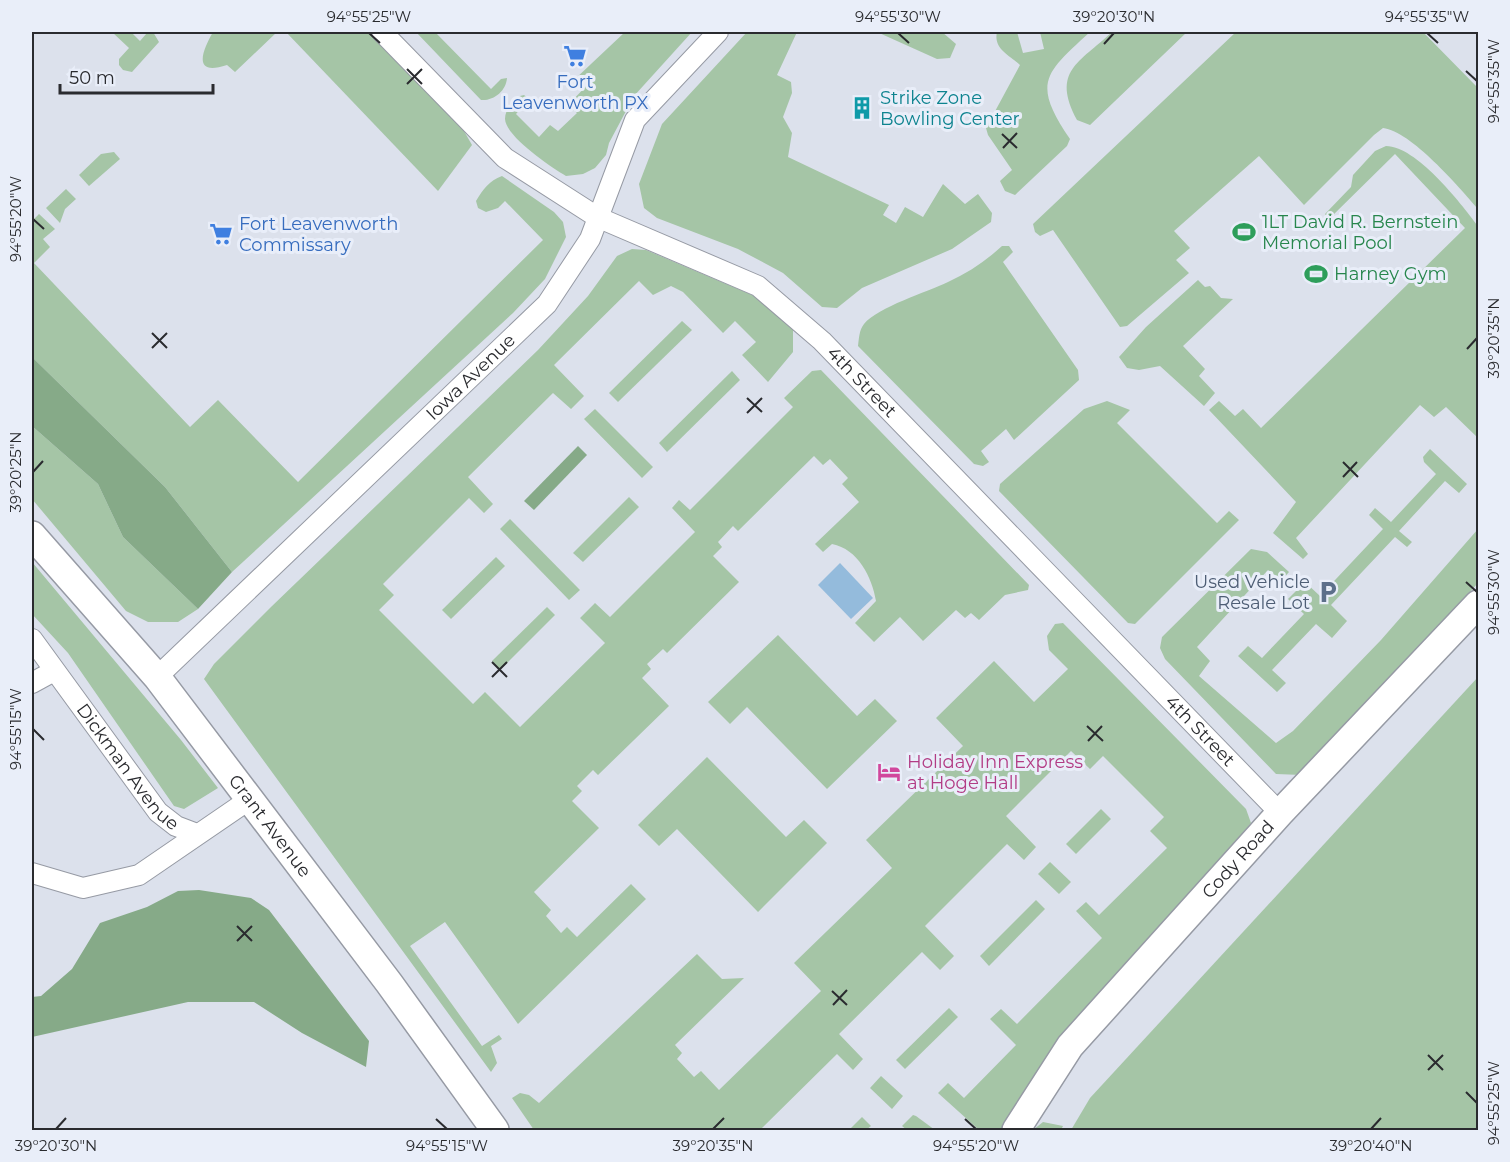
<svg xmlns="http://www.w3.org/2000/svg" width="1510" height="1162" viewBox="0 0 1510 1162" font-family="Montserrat,sans-serif">
  <style>
    .green { fill: #a5c5a6 }
    .forest { fill: #86aa88 }
    .water { fill: #94bbdc }
    .lines { fill: none; stroke-linecap: round; stroke-linejoin: round }
    .street-casing { stroke: #969aa4; stroke-width: 22 }
    .secondary-casing { stroke: #969aa4; stroke-width: 30 }
    .street { stroke: #fff; stroke-width: 20 }
    .secondary { stroke: #fff; stroke-width: 27 }
    .ticks { fill: none; stroke: #2a2b2f; stroke-width: 2 }
    .labels { text-anchor: middle; dominant-baseline: central; stroke-width: 6; stroke-linejoin: round; paint-order: stroke }
    .shop-label { font-size: 18px; fill: #366cbe; stroke: #e9eef9 }
    .culture-label { font-size: 18px; fill: #0d838f; stroke: #e9eef9; text-anchor: start }
    .leisure-label { font-size: 18px; fill: #27864d; stroke: #e9eef9; text-anchor: start }
    .street-label { font-size: 18px; fill: #2a2b2f; stroke: #e9eef9 }
    .service-label { font-size: 18px; fill: #4e5e75; stroke: #e9eef9; text-anchor: end }
    .hotel-label { font-size: 18px; fill: #b23c85; stroke: #e9eef9; text-anchor: start }
    .neatline { fill: none; stroke: #2a2b2f; stroke-width: 2 }
    .ticks-label { font-size: 15px; text-anchor: middle; fill: #2a2b2f }
  </style>
  <rect width="100%" height="100%" fill="#dce1ec"/>
  <!-- green -->
  <g class="green">
    <path d="M112,32h19l9,9 7,-8 6,-1 6,10 -27,30 -9,-2 -4,-5v-6l10,-11z"/>
    <path d="M213,32h64l-42,40 -8,-7c-35,12 -25,-14 -14,-33z"/>
    <path d="M286,32h83l95,99 8,14 -34,46z"/>
    <path d="M416,32h19l56,57 10,-10 6,-1c-1,13 -13,23 -26,22z"/>
    <path d="M625,32h67l-58,64 -25,47 -3,12 -11,13 -12,6 -17,2c-15,-9 -60,-39 -61,-57 0,-11 9,-17 15,-23l4,-1 5,4 -13,15 23,23 11,-12 8,6 19,-18 -9,-8 23,-24 -17,-1z"/>
    <path d="M747,32h50l-20,43 14,7 1,11 -9,24 9,16 -4,24 101,48 -6,10 13,8 9,-16 18,10 20,-33 22,20 13,-10 14,19 -1,9 -39,27 -90,39 -25,20 -15,-1 -39,-34 -45,-24 -81,-31 -13,-10 -5,-24 23,-60z"/>
    <path d="M877,32h65l14,12 -6,14 -13,1z"/>
    <path d="M997,32h20l6,21 21,-4 -4,-17h50c-46,42 -58,51 -20,107l-3,7 -52,49 -10,-4 -5,-10 12,-11 -24,-35 -2,-7 34,-63c-10,-10 -27,-16 -23,-33z"/>
    <path d="M1112,32h75l-97,93 -13,-5c-26,-49 2,-57 35,-88z"/>
    <path d="M1236,32h187l55,56v121c-19,-22 -67,-78 -95,-81l-9,7 -70,70 -45,-49 -85,75 16,17 -14,12 13,13 -62,53 -7,1 -67,-97 -13,6 -5,-4 -2,-8z"/>
    <path d="M1386,146c30,0 74,56 92,80v212l-32,-31 -12,10 -14,-12 -124,133 12,16 -5,5 -30,-26 23,-31 -87,-92 10,-9 16,15 8,-7 18,19 204,-200 -70,-74 -66,65 -4,-5 26,-27 2,-12 22,-24z"/>
    <path d="M114,152l6,7 -31,27 -10,-11 22,-21z"/>
    <path d="M502,176l52,36 9,10 3,15 -21,42 -32,34 -281,259 -67,-85 -133,-130v-136l7,-7 16,15 -12,10 7,8 -16,16 156,164 28,-27 80,82 245,-242 -38,-39 -7,7 -12,4 -8,-4 -2,-7c7,-12 13,-20 26,-25z"/>
    <path d="M66,189l10,10 -11,10 -5,14 -14,-15z"/>
    <path d="M1002,246h7l4,6 -10,10 75,108 1,10 -65,60 -8,-11 -25,22 8,11 -6,4 -9,-2 -116,-118c1,-7 1,-16 6,-22 14,-17 63,-32 84,-42 20,-9 38,-21 54,-36z"/>
    <path d="M632,249l14,1 111,47 36,33v22l-25,30 -26,-27 14,-13 -21,-21 -12,12 -40,-41 -12,-6 -18,9 -14,-14 -85,84 30,31 -13,13 -18,-16 -85,84 25,27 -9,9 -15,-15 -86,86 11,11 -15,15 94,94 12,-12 35,35 85,-84 -25,-25 15,-15 15,14 85,-85 -23,-24 7,-8 11,10 103,-103 -9,-9 28,-27 9,-1 208,215 -1,5 -23,5 -26,25 -8,-7 -6,5 -9,-8 -33,31 -23,-24 -26,25 -19,-19 21,-22c-4,-24 -18,-52 -44,-57l-9,8 -8,-8 44,-42 -17,-18 6,-6 -18,-19 -7,6 -9,-9 -76,75 -5,-5 -15,16 4,5 -9,9 26,26 -72,71 -4,-4 -16,15 4,5 -9,9 27,28 -71,69 -5,-5 -16,16 5,5 -10,10 27,27 -65,64 17,18 -5,6 15,17 6,-6 10,10 54,-53 15,15 -128,125 -73,-102 -35,24 72,100 17,-11 3,4 -11,7 6,17 -6,9 -287,-393 10,-15 57,-57 267,-257 50,-54 29,-40z"/>
    <path d="M1198,280l7,7 5,-1 11,12 12,1 -50,47 22,23 -6,7 16,17 -11,13 -44,-40 -21,4 -12,-2 -8,-11 27,-30z"/>
    <path d="M682,321l10,9 -74,72 -9,-9z"/>
    <path d="M732,371l8,9 -73,72 -8,-9z"/>
    <path d="M1107,401l23,9 -13,13 100,100 12,-12 10,9 -104,104 -7,-1 -129,-132 1,-7 84,-75z"/>
    <path d="M595,409l58,58 -11,11 -58,-59z"/>
    <path d="M32,426l66,58 25,53 75,72 -20,13h-30l-22,-11 -94,-112z"/>
    <path d="M1430,449l37,35 -8,9 -14,-12 -46,50 13,11 -5,5 -12,-10 -64,68 16,16 -15,17 -16,-14 -44,46 14,13 -9,9 -39,-36 10,-10 14,12 42,-44 -16,-15 17,-17 15,14 63,-67 -14,-14 6,-7 16,14 45,-48 -12,-12 -1,-5z"/>
    <path d="M629,497l10,10 -56,55 -10,-9z"/>
    <path d="M510,519l70,71 -11,10 -69,-71z"/>
    <path d="M1478,529v54l-176,192 -26,-1 -111,-115 -5,-11 2,-11 89,-88 16,3 22,20 -7,8 -14,-10 -71,77 13,14 -11,15 77,67 17,-12 88,-91z"/>
    <path d="M496,557l9,9 -54,53 -9,-9z"/>
    <path d="M32,562l149,178 37,48 -34,21 -10,-3 -106,-153 -36,-39z"/>
    <path d="M547,607l8,8 -55,55 -8,-9z"/>
    <path d="M1063,623l183,186 5,14 -156,185 -94,122 -23,-1 -40,-36 10,-10 16,15 52,-53 -26,-26 11,-10 16,15 85,-86 -26,-27 10,-9 13,13 68,-67 -17,-17 14,-14 -61,-61 -13,13 -19,-18 -65,65 30,31 -12,13 -17,-16 -82,82 29,30 -14,14 -18,-18 -83,82 24,25 -10,11 -16,-16 -77,76h-226l-22,-32 8,-5 9,2 10,8 158,-149 25,25 22,-1 -69,67 7,8 -5,6 17,18 7,-6 18,19 102,-99 -27,-28 98,-95 -26,-28 97,-94 -27,-28 58,-57 40,41 34,-33 -19,-19 -2,-14 8,-12z"/>
    <path d="M778,635l79,81 18,-17 22,22 -70,68 -80,-82 -17,17 -22,-22z"/>
    <path d="M1478,677v453h-407l19,-32z"/>
    <path d="M707,757l79,80 18,-17 23,23 -69,69 -81,-83 -18,17 -21,-21z"/>
    <path d="M1101,809l10,10 -35,35 -10,-10z"/>
    <path d="M1050,862l21,20 -12,12 -21,-20z"/>
    <path d="M1036,900l9,9 -56,57 -9,-10z"/>
    <path d="M949,1008l9,9 -53,52 -9,-9z"/>
    <path d="M881,1076l22,20 -11,13 -22,-21z"/>
    <path d="M913,1115l3,1 19,14h-28l-5,-4z"/>
    <path d="M862,1117l9,9 -5,4h-17z"/>
    <path d="M1043,1122l20,4 -2,4h-28z"/>
  </g>
  <!-- forest -->
  <g class="forest">
    <path d="M32,357l133,130 67,85 -34,37 -75,-72 -25,-53 -66,-58z"/>
    <path d="M578,446l9,9 -53,55 -10,-9z"/>
    <path d="M199,890l52,8 18,12 100,131 -3,26 -64,-34 -48,-31h-66l-156,35v-40l9,-1 31,-27 28,-46 47,-16 31,-16z"/>
  </g>
  <!-- water -->
  <path class="water" d="M840,563l33,35 -22,21 -33,-34z"/>
  <g class="lines">
    <!-- street casing -->
    <g class="street-casing">
      <g id="street">
        <path id="s1" d="M382,32l123,126 92,59 161,69 64,55 458,472"/>
        <path id="s2" d="M32,639l126,173 18,14 21,8"/>
        <path id="s3" d="M157,677l390,-373 43,-65 45,-119 83,-88"/>
        <path d="M32,683l22,-12"/>
        <path d="M32,873l51,15 56,-13 111,-76"/>
      </g>
    </g>
    <!-- secondary casing -->
    <g class="secondary-casing">
      <g id="secondary">
        <path id="s4" d="M32,535l125,142 232,306 106,147"/>
        <path id="s5" d="M1016,1130l54,-84 210,-233 198,-209"/>
      </g>
    </g>
    <!-- street -->
    <use href="#street" class="street"/>
    <!-- secondary -->
    <use href="#secondary" class="secondary"/>
  </g>
  <!-- ticks -->
  <path class="ticks" d="M369,33l11,10M898,33l11,10M1427,33l11,10M1104,44l10,-11M407,69l15,15M1466,71l11,10M407,84l15,-15M1002,134l15,14M1003,148l14,-15M33,219l11,10M152,333l15,15M152,348l15,-15M1467,349l10,-11M747,398l15,14M747,413l15,-15M1343,462l15,15M33,472l10,-11M1343,477l14,-15M1466,582l11,10M492,662l15,15M492,677l15,-15M1087,726l16,15M33,729l11,11M1088,741l14,-15M237,926l15,15M237,941l15,-15M832,991l15,14M833,1005l14,-15M1428,1055l15,15M1428,1070l15,-15M1466,1092l11,11M436,1119l11,10M965,1119l11,10M56,1129l10,-11M713,1129l11,-11M1371,1129l10,-11"/>
  <!-- icons -->
  <defs>
    <g id="supermarket-bare" transform="scale(1.8)"><path d="M-6-5.5h2.5l.6 2H6L4.5 2H-2.5L-4.4-4H-6ZM-1.5 3.2a1.3 1.3 0 1 0 .1 0ZM3 3.2a1.3 1.3 0 1 0 .1 0Z" fill="#3f7fe0" stroke="#e9eef9" stroke-width="2.5" paint-order="stroke"/></g>
    <g id="building-bare" transform="scale(1.8)"><path d="M-4-6H4V6H1V3H-1V6H-4ZM-2.5-4.3h1.7v1.8h-1.7ZM.8-4.3h1.7v1.8H.8ZM-2.5-1h1.7V.8h-1.7ZM.8-1h1.7V.8H.8Z" fill="#0f9aa8" stroke="#e9eef9" stroke-width="2.5" paint-order="stroke"/></g>
    <g id="stadium-bare" transform="scale(1.8)"><path d="M0-5a6.5 5 0 1 0 0 10a6.5 5 0 1 0 0-10ZM-3.5-1.8h7v3.6h-7Z" fill="#2e9e5b" stroke="#e9eef9" stroke-width="2.5" paint-order="stroke"/></g>
    <g id="parking-bare" transform="scale(1.8)"><path d="M-3.5-5.5H1a3.5 3.5 0 0 1 0 7H-1V5.5H-3.5ZM-1-3.4V-.6H.8a1.4 1.4 0 0 0 0-2.8Z" fill="#5c6f8a" stroke="#e9eef9" stroke-width="2.5" paint-order="stroke"/></g>
    <g id="hotel-bare" transform="scale(1.8)"><path d="M-6-4.5h1.5V1H6V5H4.5V3h-9V5H-6ZM-4 0a1.8 1.8 0 1 1 3.6 0ZM.5 0V-2.5h3Q6-2.5 6 0Z" fill="#d1479c" stroke="#e9eef9" stroke-width="2.5" paint-order="stroke"/></g>
  </defs>
  <g fill-rule="evenodd">
    <use href="#supermarket-bare" x="575" y="56"/>
    <use href="#building-bare" x="862" y="108"/>
    <use href="#stadium-bare" x="1244" y="232"/>
    <use href="#supermarket-bare" x="221" y="234"/>
    <use href="#stadium-bare" x="1316" y="274"/>
    <use href="#parking-bare" x="1328" y="592"/>
    <use href="#hotel-bare" x="889" y="772"/>
  </g>
  <g class="labels">
    <!-- shop labels -->
    <g class="shop-label">
      <text x="575" y="82">Fort<tspan x="575" dy="21">Leavenworth PX</tspan></text>
      <text x="239" y="224" text-anchor="start">Fort Leavenworth<tspan x="239" dy="21">Commissary</tspan></text>
    </g>
    <!-- culture labels -->
    <g class="culture-label">
      <text x="880" y="98">Strike Zone<tspan x="880" dy="21">Bowling Center</tspan></text>
    </g>
    <!-- leisure labels -->
    <g class="leisure-label">
      <text x="1262" y="222">1LT David R. Bernstein<tspan x="1262" dy="21">Memorial Pool</tspan></text>
      <text x="1334" y="274">Harney Gym</text>
    </g>
    <!-- street labels -->
    <g class="street-label">
      <text stroke="none"><textPath href="#s3" startOffset="434">Iowa Avenue</textPath></text>
      <text stroke="none"><textPath href="#s1" startOffset="602">4th Street</textPath></text>
      <text stroke="none"><textPath href="#s1" startOffset="1088">4th Street</textPath></text>
      <text stroke="none"><textPath href="#s2" startOffset="160">Dickman Avenue</textPath></text>
      <text stroke="none"><textPath href="#s4" startOffset="376">Grant Avenue</textPath></text>
      <text stroke="none"><textPath href="#s5" startOffset="351">Cody Road</textPath></text>
    </g>
    <!-- service labels -->
    <g class="service-label">
      <text x="1310" y="582">Used Vehicle<tspan x="1310" dy="21">Resale Lot</tspan></text>
    </g>
    <!-- hotel labels -->
    <g class="hotel-label">
      <text x="907" y="762">Holiday Inn Express<tspan x="907" dy="21">at Hoge Hall</tspan></text>
    </g>
  </g>
  <!-- border -->
  <rect width="1510" height="1162" fill="none" stroke="#e9eef9" stroke-width="66"/>
  <!-- scale -->
  <path d="M60 84v9h153v-9" fill="none" stroke="#2a2b2f" stroke-width="3"/>
  <text x="69" y="84" font-size="18" fill="#2a2b2f" stroke="#e9eef9" stroke-width="4.5" paint-order="stroke">50 m</text>
  <rect x="33" y="33" width="1444" height="1096" class="neatline"/>
  <g class="ticks-label">
    <text x="369" y="22">94°55'25"W</text>
    <text x="898" y="22">94°55'30"W</text>
    <text x="1114" y="22">39°20'30"N</text>
    <text x="1427" y="22">94°55'35"W</text>
    <text transform="translate(1494 81) rotate(-90)" y="5">94°55'35"W</text>
    <text transform="translate(16 219) rotate(-90)" y="5">94°55'20"W</text>
    <text transform="translate(1494 338) rotate(-90)" y="5">39°20'35"N</text>
    <text transform="translate(16 472) rotate(-90)" y="5">39°20'25"N</text>
    <text transform="translate(1494 592) rotate(-90)" y="5">94°55'30"W</text>
    <text transform="translate(16 729) rotate(-90)" y="5">94°55'15"W</text>
    <text transform="translate(1494 1103) rotate(-90)" y="5">94°55'25"W</text>
    <text x="56" y="1151">39°20'30"N</text>
    <text x="447" y="1151">94°55'15"W</text>
    <text x="713" y="1151">39°20'35"N</text>
    <text x="976" y="1151">94°55'20"W</text>
    <text x="1371" y="1151">39°20'40"N</text>
  </g>
</svg>
